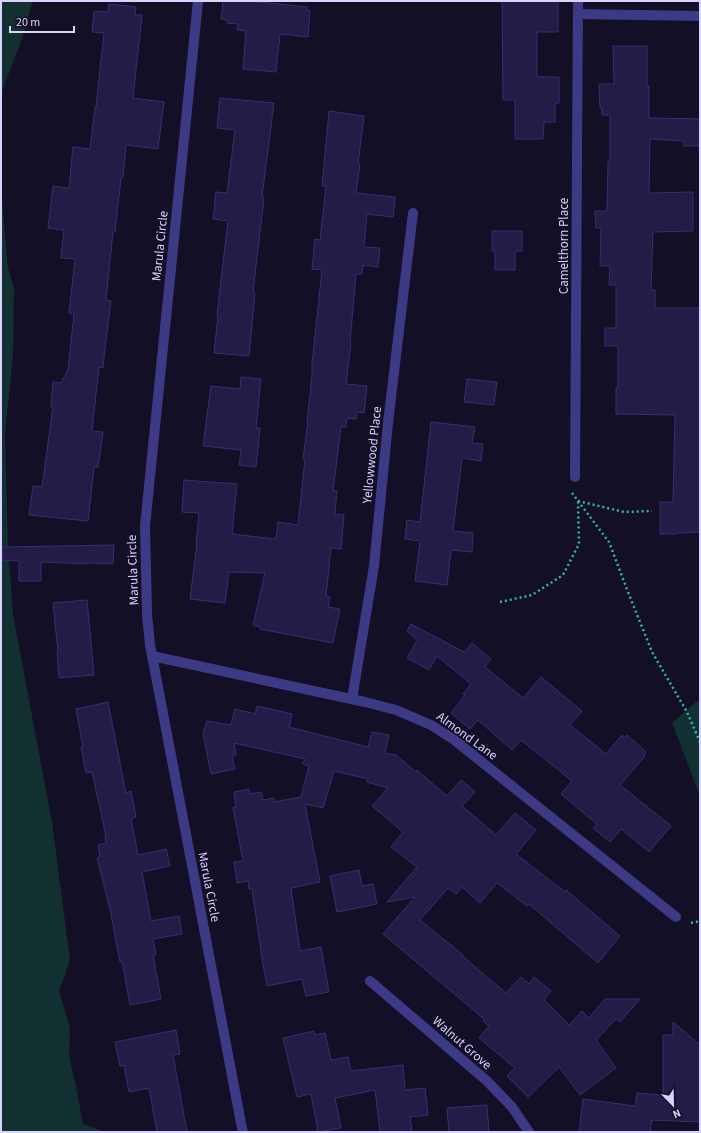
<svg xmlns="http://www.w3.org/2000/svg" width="701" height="1133" viewBox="0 0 701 1133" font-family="'Source Sans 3',sans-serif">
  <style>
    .green { fill: #12302f }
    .building { fill: #241b47; stroke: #3b2d73 }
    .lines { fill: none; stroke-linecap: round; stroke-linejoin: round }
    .path { stroke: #2fb8b0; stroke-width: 2.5; stroke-dasharray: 2 3; stroke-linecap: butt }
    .minor { stroke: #3d3a85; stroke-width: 10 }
    .labels { text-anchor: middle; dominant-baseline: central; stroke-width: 3; stroke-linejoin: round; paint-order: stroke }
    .street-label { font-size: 13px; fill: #d9d4ff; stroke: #130f26 }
  </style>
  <rect width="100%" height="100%" fill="#130f26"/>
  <!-- green -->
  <g class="green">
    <path d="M1,1h32l-14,46 -18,46z"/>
    <path d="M1,187l7,81 6,20 -1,68 -8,77 3,113 5,69 39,207 18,138 -11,31 11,37 -1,28 8,35 6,33 23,8h-105z"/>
    <path d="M697,701h3v95l-28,-73z"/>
  </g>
  <!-- building -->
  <g class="building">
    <path d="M223,1h26l58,6v3l3,1 -2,26 -28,-3 -4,38 -33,-3 3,-38 -9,-1 1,-6 -11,-1v-3l-6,-1z"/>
    <path d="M502,1h56v31h-21v45h22v26h-4v19h-11l-1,17h-28v-39h-12z"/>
    <path d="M109,4l27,3 -1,8h7l-9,83 31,4 -6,47 -32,-4 -3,33h-2l-6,54h-2l-7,68 5,1 -6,47 -2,20 -4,-1 -7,64 11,1 -5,35h-4l-6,54 -59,-6 4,-29 9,1 11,-80h-2l2,-25 8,1 7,-13 6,-56 -5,-1 6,-54 -14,-1 3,-28 -16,-2 5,-42 16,2 4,-41 17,2 5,-42h1l8,-74 -12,-1 2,-21 14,1z"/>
    <path d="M613,46h34v40h2v32l51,1v27h-16v-5l-34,-2 -1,54 44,-1v39l-40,1 -2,58h4v18h45v224l-24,1v1h-16v-32h13l2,-87 -59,-1v-26h2v-42h-13v-18h11v-43h-7l1,-19h-10l1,-38h-5l-1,-17h12l1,-50h2v-46h-8v-7h-2l-1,-24h15z"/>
    <path d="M220,98l54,5 -12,94 2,1 -11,94 2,1 -6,63 -35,-3 4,-37 -1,-1 6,-53 5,-41 -15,-2 3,-27 11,1 8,-63 -18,-2z"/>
    <path d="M329,111l35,5 -6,48h2l-4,29 39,4 -2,20 -26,-3 -3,33 16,1 -2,19 -15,-2 -1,9h-6l-6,68 1,1 -5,41 21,2 -3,27 -7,-1 -1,7 -9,-1 -1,9h-5l-8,64h4l-2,23 9,1 -3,34 -10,-1 -5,48 4,1 -2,10 12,2 -7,34 -73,-14v-2l-7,-2 12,-52 -36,-1 -4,31 -35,-4 7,-56h-1l3,-30 -17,-1 2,-32 53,4 -5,50 44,5 2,-17 20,3 7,-66h-2l5,-38h-1l5,-45v-12l10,-94 -10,-1 3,-30 5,1 6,-54h-4z"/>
    <path d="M492,231h30v20h-7v19h-20v-19h-3z"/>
    <path d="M241,377l20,2 -5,49h4l-4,39 -17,-2 2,-15 -38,-4 8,-60 29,3z"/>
    <path d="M467,379l30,3 -3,23 -30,-3z"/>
    <path d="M431,422l44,5 -3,16 11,1 -2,17 -19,-3 -9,73 20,2 -1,19 -21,-2 -4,35 -32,-4 5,-40 -15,-2 2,-19 13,2z"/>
    <path d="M114,545l-1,19 -26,-1v1l-46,-2v19h-22v-20l-17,-1v-13z"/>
    <path d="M87,600l7,75 -35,3 -2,-26h1l-5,-49z"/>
    <path d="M411,624l53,28 8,-9 19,16 -6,8 38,31 18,-21 41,34 -12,14 36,29 16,-19 2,3 3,-3 19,17 -2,3 1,1 -25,29 51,41 -22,26 -28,-23 -11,13 -17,-14 4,-4 -36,-30 11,-13 -51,-41 -9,10 -34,-30 -8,9 -19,-16 14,-18 -2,-1 8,-10 -34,-28 -8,14 -22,-12 10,-18 -10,-9z"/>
    <path d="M108,702l18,91 5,-2 5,26 -5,2 7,36 28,-6 4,17 -28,6 9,49 28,-5 3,18 -29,5 3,16h-3l8,44 -31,6 -8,-44 -2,1 -9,-48 -14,-56 3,-1 -2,-12 8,-2 -1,-7h1l-14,-64 -6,1 -5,-26h2l-7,-38z"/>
    <path d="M257,706l35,8 -3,13 79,20 4,-15 17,3 -4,18 11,2 20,17 1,-2 30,26 14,-16 14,12 -13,14 34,29 19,-22 21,17 -20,24 49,38 1,-2 54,46 -22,27 -69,-59 -2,2 -30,-23 -17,20 -18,-16 -6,7 -8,-6 -28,32 43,35 -1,1 44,37 15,-16 8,7 5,-7 17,14 -7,9 25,25 13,-14 7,7 16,-19h35l-20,23 -4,-3 -20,21 20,28 -36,27 -21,-28 -31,30 -21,-21 8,-8 -36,-30 10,-12 -6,-5 1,-2 -101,-85 32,-37 -28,5 30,-35 -26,-20 12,-15 -31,-26 16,-18 -21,-6 1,-3 -34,-8 -11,37 -18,-4 15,78 -29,6 9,63 21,-4 8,45 -23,4 -4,-17 -35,7 -4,-21 -11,-76h-3l-1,-8 -11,2 -3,-21 9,-1 -10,-53 3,-1 -2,-15 15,-3 1,5 11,-2 2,8 11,-2v4l27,-5 8,-31 -6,-2 2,-5 -71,-16 2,12 -4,1 3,13 -24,5 -8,-41 4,-12 24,4 4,-16 20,5z"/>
    <path d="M359,870l3,16 11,-2 4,20 -40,8 -7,-36z"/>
    <path d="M673,1022l27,23v77l-48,-2 -2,12h-71l4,-33 52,7 2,-13 26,2v-60h10z"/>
    <path d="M176,1030l4,24 -7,1 14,77h-30l-8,-44 -20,4 -5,-27 -4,1 -5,-24z"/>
    <path d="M314,1031l1,4 10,-2 6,27 17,-3 3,14 52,-6 2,25 20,-2 3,27 -18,2 2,15h-32l-5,-42 -40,8 6,30 -23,4 -7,-38 -14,3 -14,-59z"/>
    <path d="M487,1105l2,27h-40l-2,-24z"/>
  </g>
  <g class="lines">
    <!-- path -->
    <g class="path">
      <path d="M572,493l6,8 46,11 28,-1"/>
      <path d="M578,501l31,41 19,50 24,60 35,60 13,30"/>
      <path d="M500,602l32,-7 31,-20 16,-31 -1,-42"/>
      <path d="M691,923l9,-2"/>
    </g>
    <!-- minor -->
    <g class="minor">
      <path d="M198,1l-53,525 2,88 3,31 91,478 2,9"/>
      <path d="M578,14l122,2"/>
      <path d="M575,477l3,-476"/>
      <path d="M152,656l213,46 31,8 35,15 22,14 223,178"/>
      <path d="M352,699l22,-133 14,-143 25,-210"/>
      <path d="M370,981l117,100 25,26 17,25"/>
    </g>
  </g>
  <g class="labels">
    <!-- street labels -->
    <g class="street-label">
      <text transform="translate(160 246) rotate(-84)">Marula Circle</text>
      <text transform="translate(564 246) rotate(-90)">Camelthorn Place</text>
      <text transform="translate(372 455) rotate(-84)">Yellowwood Place</text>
      <text transform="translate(133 570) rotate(-92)">Marula Circle</text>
      <text transform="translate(467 736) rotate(36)">Almond Lane</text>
      <text transform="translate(209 887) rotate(79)">Marula Circle</text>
      <text transform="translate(462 1043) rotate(41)">Walnut Grove</text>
    </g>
  </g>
  <!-- border -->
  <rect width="701" height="1133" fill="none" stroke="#d9d4ff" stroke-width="4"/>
  <!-- north arrow -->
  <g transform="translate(673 1105) rotate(157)" stroke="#130f26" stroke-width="3" paint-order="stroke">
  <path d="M0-3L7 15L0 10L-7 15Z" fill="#d9d4ff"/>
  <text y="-6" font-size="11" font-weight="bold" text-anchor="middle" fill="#d9d4ff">N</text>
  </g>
  <!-- scale -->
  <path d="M10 26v6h64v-6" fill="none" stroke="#d9d4ff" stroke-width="2"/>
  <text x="16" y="26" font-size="12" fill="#d9d4ff" stroke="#130f26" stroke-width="3" paint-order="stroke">20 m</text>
</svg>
